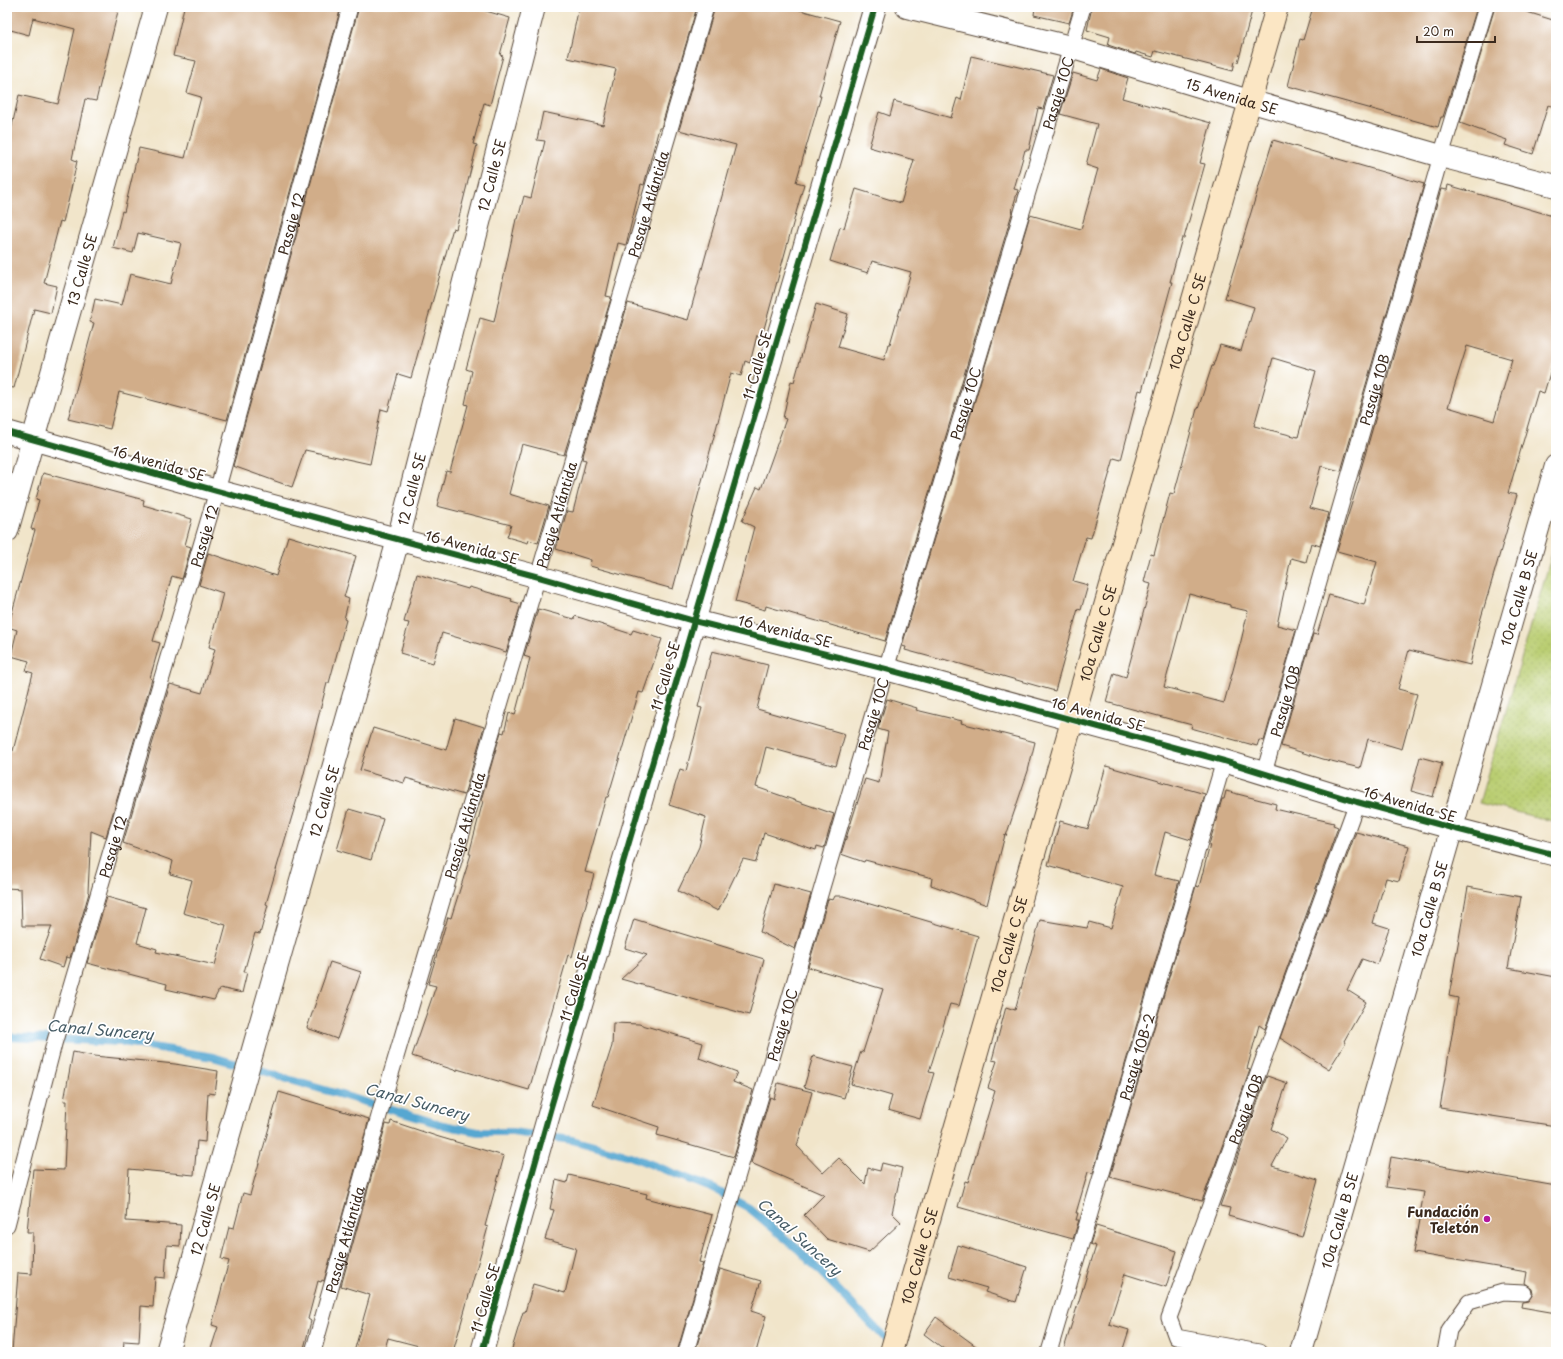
<svg xmlns="http://www.w3.org/2000/svg" width="1563" height="1359" viewBox="0 0 1563 1359" font-family="'Playpen Sans',sans-serif">
  <style>
    .park { fill: url(#park-dots); stroke: #7a7c48 }
    .lines { fill: none; stroke-linecap: round; stroke-linejoin: round }
    .stream { stroke: #56a7d1; stroke-width: 8 }
    .building { fill: #d1ad89; fill-rule: evenodd }
    .lane-casing { stroke: #564638; stroke-width: 17 }
    .street-casing { stroke: #564638; stroke-width: 24 }
    .secondary-casing { stroke: #564638; stroke-width: 24 }
    .lane { stroke: #fff; stroke-width: 15 }
    .street { stroke: #fff; stroke-width: 22 }
    .secondary { stroke: #fbe6c4; stroke-width: 22 }
    .cycleway-casing { stroke: #fff; stroke-width: 8 }
    .cycleway { stroke: #1b5e20; stroke-width: 6 }
    .poi-dot { fill: #b5179e; stroke: #fff; stroke-width: 1.5 }
    .labels { text-anchor: middle; dominant-baseline: central; stroke-width: 3.5; stroke-linejoin: round; paint-order: stroke }
    .street-label { font-size: 14px; fill: #3b2a1e; stroke: #fff }
    .poi-label { font-size: 14px; font-weight: bold; fill: #3b2a1e; stroke: #fff; text-anchor: end }
    .water-label { font-size: 15px; font-style: italic; fill: #465c66; stroke: #fff }
  </style>
  <defs>
    <pattern id="park-dots" width="8" height="8" patternUnits="userSpaceOnUse"><rect width="8" height="8" fill="#bace72"/><path d="M2 2h.1M6 6h.1" fill="none" stroke="#a1b162" stroke-width="1.8" stroke-linecap="round"/></pattern>
  </defs>
  <rect width="100%" height="100%" fill="#fff"/>
  <filter id="ink" filterUnits="userSpaceOnUse"><feTurbulence type="fractalNoise" baseFrequency=".025" numOctaves="2"/><feDisplacementMap in="SourceGraphic" scale="8" xChannelSelector="R" yChannelSelector="G"/><feConvolveMatrix kernelMatrix="1 2 1 2 8 2 1 2 1" color-interpolation-filters="sRGB"/></filter>
  <filter id="wash" filterUnits="userSpaceOnUse"><feTurbulence type="fractalNoise" baseFrequency=".012" numOctaves="4" result="noise"/><feDisplacementMap in="SourceGraphic" scale="16" xChannelSelector="R" yChannelSelector="G"/><feGaussianBlur stdDeviation="0.9" result="paint"/><feColorMatrix in="noise" values="0 0 0 0 0 0 0 0 0 0 0 0 0 0 0 0 0 1.4 0 .05"/><feComposite in="paint" operator="in"/></filter>
  <g filter="url(#wash)">
    <rect width="100%" height="100%" fill="#f1e5ca"/>
    <!-- park -->
    <path class="park" d="M1556,540v282l-77,-19z"/>
    <g class="lines">
      <!-- stream -->
      <path class="stream" d="M7,1037l116,5 90,15 230,68 35,7h34l60,8 58,16 84,33 35,19 50,42 92,94"/>
    </g>
    <g id="blocks">
      <!-- building -->
      <g class="building">
        <path d="M7,7h112l-23,94 -11,-2 -13,60 5,2 -7,33 -7,28 -3,-1 -16,62 13,3 -6,27 -17,-4 -20,79 -7,-1v-239l12,-53 39,9 17,-75 -42,-11 -4,17 -22,-6z"/>
        <path d="M184,7h157l-114,413 -108,-28 -9,37 -42,-10 26,-96 -4,-1 5,-23 27,6 8,-31 41,10 10,-41 -43,-10 -5,20 -20,-5 9,-37 2,1 15,-64 46,10 16,-61 -14,-4 9,-32 -23,-5z"/>
        <path d="M359,7h113l38,11 -10,37 3,1 -13,49 -6,-2 -11,41 4,1 -21,84 -3,-1 -42,150 -13,-4 -10,37 -7,-2 -11,55 -65,-14 -13,37 -59,-21z"/>
        <path d="M579,7h118l-36,121h-2l-15,57 -3,-1 -15,61 -8,-2 -12,53 5,1v1l-47,157 -42,-11 -13,50 40,12 -11,37 -9,-3 -1,3 -21,-6 4,-12 -74,-19 9,-35 4,1 18,-67 -3,-1 7,-33 -6,-2 14,-51 14,4 22,-103h2l6,-23 7,2 14,-57 -8,-1 6,-28 60,13 13,-56 -48,-11z"/>
        <path d="M715,7h74l51,14 -21,75h2l-25,86 8,2 -42,152 -5,-1 -7,28 -5,-2 -4,15 -10,-3 -58,216 -83,-23 1,-6 -35,-11 11,-38 6,1 13,-52 -4,-1 46,-156 60,17 48,-175 -57,-15z"/>
        <path d="M1035,7h39l-5,16 -35,-8z"/>
        <path d="M1092,7h161l-15,55 -3,-1 -2,10 -78,-20 -2,6 -17,-5 -1,2 -27,-9 2,-8 -23,-7z"/>
        <path d="M1313,7h164l-34,110h-2l-3,10 -150,-41 12,-47 3,1z"/>
        <path d="M1495,7h16l45,14v86l-8,-2 -15,49 -28,-9 2,-5 -47,-17z"/>
        <path d="M971,56l82,19 -10,34 -5,-1 -9,42h-4l-11,39 4,1 -6,20h1l-128,431 -119,-35 -1,4 -30,-8 19,-75 -12,-6 15,-34 4,2 25,-70 -3,-1 8,-37 3,1 22,-78 32,10 -10,33 46,13 4,-16h2l21,-72 -39,-11 -4,12 -38,-12 10,-34 4,1 12,-39 45,14 13,-43 -45,-13 10,-35 11,4 4,-15 57,17 6,-20 4,2z"/>
        <path d="M1101,69l27,9 -6,20 89,25 -11,40 5,1 -21,74h-2l-12,44h2l-30,109 -3,-1 -18,70 -7,-2 -23,80 -5,-1 -13,44 15,4 -7,25 -3,-1 -23,82 -112,-32 -1,1 -37,-10 1,-3 -4,-1 128,-431 51,14 17,-60 -12,-4 11,-41 -37,-10 13,-41 24,7z"/>
        <path d="M1273,140l151,44 -83,287 -20,-5 -11,42 19,5 -9,33 -9,-3 -5,19 -15,-4 -14,67 19,5 -32,111 -5,-1 -2,6 -66,-18 1,-3 -86,-23 8,-29 12,4 25,-93 -7,-2 7,-28 3,1 16,-62 4,1 23,-85h1l14,-43h1l7,-21 21,6 13,-44 -29,-9zM1273,358l43,13 -18,66 -44,-11zM1189,594l41,11v2l18,4 -7,30 -17,62 -60,-16z"/>
        <path d="M1448,185l108,32v136l-12,40 -6,-2 -30,102 9,2 -39,133 -8,37 -61,-15 -11,39 19,5 -15,55 -34,-10 -8,29 -37,-9 -42,-13 32,-112 4,1 12,-40 35,10 13,-43 -40,-11 23,-74 -1,-1 82,-287 6,1zM1467,346l45,13 -18,62 -46,-14z"/>
        <path d="M43,473l101,27 -1,5 49,14 -7,26 6,2 -9,32 -10,-3 -19,65 7,2 -10,35 2,1 -46,158 -15,-6 -3,61 1,1 -19,65 -4,-1 -3,10 -23,-8 12,-33h-30l-1,-37 -14,-1v-138l6,1 20,-78 -7,-2 3,-10 -18,-5 6,-26 -9,-3 27,-97 -4,-1 8,-29 -3,-1z"/>
        <path d="M288,536l68,20 -12,41 5,2 -5,20 2,1 -17,63h-2l-27,106 -34,115 2,1 -8,29 -5,-1 -11,39h3l-5,21 -22,-5 -6,12 -48,-11 1,-5 -80,-21 20,-66 39,11 -9,35 20,6 -1,3 59,13 11,-40 -43,-12 9,-33 -22,-6 3,-13 -50,-18 47,-159 32,9 13,-44 -6,-2 14,-54 -24,-8 9,-32 68,23z"/>
        <path d="M417,574l51,15 1,-2 43,12 -1,2 10,3 -15,48 -64,-19 -9,30 -33,-10 9,-30 -5,-1z"/>
        <path d="M538,609l36,10 1,-3 56,18 2,-4 29,9 -19,54 -4,-1 -31,105h-2l-21,75 9,2 -22,83 -4,-2 -39,135 -72,-21v2l-45,-15 24,-70 -8,-2 19,-64 1,-3 3,1 20,-64h-2l14,-53 -2,-1 20,-68 3,1 5,-20 6,2 15,-57 -6,-2z"/>
        <path d="M712,651l56,14 -11,44 88,25 -9,32 -70,-19 -10,40 78,27 -10,34 -7,-2 -1,4 -52,-17 -8,29 -13,-3 -25,52 -40,-20 21,-44 7,-30 -37,-12 11,-36 6,2 16,-63 -4,-1z"/>
        <path d="M887,699l30,9 -1,2 46,11 -1,2 74,19 -7,29 -22,65 -1,-1 -18,70 -56,-20 1,-7 -67,-18 -1,2 -23,-8 24,-75 14,4 9,-51 -10,-3z"/>
        <path d="M455,718l29,9 -20,68 -58,-17 -2,5 -44,-13 13,-42 73,22z"/>
        <path d="M1420,757l22,6 -9,34 -22,-6z"/>
        <path d="M1106,766l99,28 -14,46 -26,-8 -11,43 25,6 -86,292 -5,-1 -12,41h2l-2,7h3l-6,19 -115,-32 7,-26 3,1 27,-91 -7,-3 9,-27 -5,-1 14,-53 9,3 25,-90 47,8 2,-6 22,6 12,-41 -75,-22 12,-44 28,8z"/>
        <path d="M1226,791l50,13 -1,5 59,14 -1,2 5,2 -73,202 -6,-4 -12,44 3,1 -48,131 -92,-24 86,-291 3,1 11,-42h-1l13,-46h2z"/>
        <path d="M349,809l34,10 -12,41 -34,-10z"/>
        <path d="M1356,832l53,14 -10,35 -13,-3 -13,45 16,5 -12,36 -15,-5 -15,31 19,12 -22,39 2,1 -17,27 -49,-31z"/>
        <path d="M774,884l37,10 -16,55 -35,-17z"/>
        <path d="M1468,887l53,10 -13,71 48,9v149l-116,-18 18,-110 -9,-2z"/>
        <path d="M835,896h8l135,40 -19,70 -9,-2 -21,68 5,1 -14,46 -32,-9 4,-14 -41,-12 10,-33 2,1 20,-63 -75,-22 20,-68 5,1z"/>
        <path d="M634,919l130,40 -15,56 -128,-36 26,-24 -22,-7z"/>
        <path d="M330,962l31,10 -24,67 -30,-11z"/>
        <path d="M613,1023l26,1 64,19 -4,15 38,14 -4,10 20,8 -19,67 -77,-22 2,-8 -66,-22 19,-59z"/>
        <path d="M73,1052l21,4 81,8 43,7 -3,23 -7,-1 -3,49 -8,-1 -3,34 -65,-6 -3,52 55,4 -1,21 -13,-1 -2,33 -10,-1 -2,30 -12,-1 -2,36 -15,-1 -1,11h-111l6,-79 14,1 1,-42h-6l6,-63 31,1 3,-69h-3z"/>
        <path d="M813,1056l40,11 -9,31 -40,-11z"/>
        <path d="M1267,1076l20,7 -16,46 16,9 -15,28 46,14 -16,57 -74,-21 2,-8 -10,-2z"/>
        <path d="M778,1083l34,9 -15,54 26,27 16,-15 26,26 3,-16 12,3 2,-8 20,5 -10,45 9,9 -32,30 -42,-13 -23,-24 20,-20 -73,-32 19,-66 4,2z"/>
        <path d="M279,1092l90,27 -45,162 -2,-1 -1,2 -3,-1 -10,38 3,2 -8,31h-93l8,-25 -6,-2 17,-64 -8,-2 8,-32 5,1 9,-35 7,2z"/>
        <path d="M391,1121l48,16 65,19 -19,70 3,1 -35,125h-11l-54,-14 -4,14h-30l16,-57 -29,-9 45,-162 4,1z"/>
        <path d="M1391,1157l165,29v127l-35,-6 1,-5 6,-1 5,-7 -1,-5 -7,-5 2,-12 -114,-19 11,-61 -38,-5z"/>
        <path d="M569,1175l78,19 -1,4 66,17 -13,47 4,1 -26,89h-166l12,-40h2l8,-28 32,9 11,-45 -31,-9 9,-29 -4,-1 6,-29 11,3z"/>
        <path d="M1096,1226l81,25 -11,36 -41,-13 -16,50 20,6 -7,22h-59l33,-106 -6,-2z"/>
        <path d="M958,1245l69,22 -11,35 -31,-10 2,-4 -38,-11z"/>
        <path d="M720,1269l41,12 -10,30 15,5 -10,36h-61z"/>
        <path d="M936,1317l48,35h-36l-24,-18z"/>
      </g>
    </g>
  </g>
  <g filter="url(#ink)">
    <use href="#blocks" fill-opacity="0" stroke="#564638" stroke-width="1"/>
    <g class="lines">
      <!-- lane casing -->
      <g class="lane-casing">
        <g id="lane">
          <path id="s1" d="M1264,773l177,-617 45,-149"/>
          <path id="s2" d="M7,1225l47,-181 163,-553 133,-484"/>
          <path id="s3" d="M313,1352l73,-261 320,-1084"/>
          <path id="s4" d="M686,1352l200,-683 197,-662"/>
          <path id="s5" d="M1049,1352l175,-591"/>
          <path id="s6" d="M1259,1352l-83,-15 -7,-19 188,-516"/>
          <path d="M1445,1352l4,-22 20,-28 34,-10 21,1"/>
        </g>
      </g>
      <!-- street casing -->
      <g class="street-casing">
        <g id="street">
          <path id="s7" d="M907,7l163,40 179,54 192,55 115,30"/>
          <path d="M7,432l210,59 322,86 155,44 192,48 338,92 133,41 95,26 104,27"/>
          <path id="s8" d="M7,531l149,-524"/>
          <path id="s9" d="M167,1352l231,-812 136,-533"/>
          <path d="M482,1352l69,-245 324,-1100"/>
          <path id="s10" d="M1301,1352l255,-886"/>
        </g>
      </g>
      <!-- secondary casing -->
      <g class="secondary-casing">
        <g id="secondary">
          <path id="s11" d="M891,1352l386,-1345"/>
        </g>
      </g>
      <!-- lane -->
      <use href="#lane" class="lane"/>
      <!-- street -->
      <use href="#street" class="street"/>
      <!-- secondary -->
      <use href="#secondary" class="secondary"/>
      <!-- cycleway casing -->
      <g class="cycleway-casing">
        <g id="cycleway">
          <path d="M7,432l210,59 322,86 155,44 192,48 338,92 133,41 95,26 104,27"/>
          <path d="M482,1352l69,-245 324,-1100"/>
        </g>
      </g>
      <!-- cycleway -->
      <use href="#cycleway" class="cycleway"/>
    </g>
  </g>
  <!-- markers -->
  <circle class="poi-dot" cx="1487" cy="1219" r="4"/>
  <g class="labels">
    <!-- street labels -->
    <g class="street-label">
      <text stroke="none"><textPath href="#s4" startOffset="1313">Pasaje 10C</textPath></text>
      <text stroke="none"><textPath href="#s7" startOffset="337">15 Avenida SE</textPath></text>
      <text stroke="none"><textPath href="#s9" startOffset="1221">12 Calle SE</textPath></text>
      <text stroke="none"><textPath href="#s3" startOffset="1196">Pasaje Atlántida</textPath></text>
      <text stroke="none"><textPath href="#s2" startOffset="1041">Pasaje 12</textPath></text>
      <text stroke="none"><textPath href="#s8" startOffset="272">13 Calle SE</textPath></text>
      <text stroke="none"><textPath href="#s11" startOffset="1072">10a Calle C SE</textPath></text>
      <text transform="translate(757 365) rotate(-74)">11 Calle SE</text>
      <text stroke="none"><textPath href="#s1" startOffset="399">Pasaje 10B</textPath></text>
      <text stroke="none"><textPath href="#s4" startOffset="989">Pasaje 10C</textPath></text>
      <text transform="translate(159 463) rotate(16)">16 Avenida SE</text>
      <text stroke="none"><textPath href="#s9" startOffset="897">12 Calle SE</textPath></text>
      <text stroke="none"><textPath href="#s3" startOffset="872">Pasaje Atlántida</textPath></text>
      <text stroke="none"><textPath href="#s2" startOffset="717">Pasaje 12</textPath></text>
      <text transform="translate(472 547) rotate(15)">16 Avenida SE</text>
      <text stroke="none"><textPath href="#s10" startOffset="785">10a Calle B SE</textPath></text>
      <text transform="translate(785 631) rotate(14)">16 Avenida SE</text>
      <text stroke="none"><textPath href="#s11" startOffset="748">10a Calle C SE</textPath></text>
      <text transform="translate(665 676) rotate(-74)">11 Calle SE</text>
      <text stroke="none"><textPath href="#s1" startOffset="75">Pasaje 10B</textPath></text>
      <text stroke="none"><textPath href="#s4" startOffset="665">Pasaje 10C</textPath></text>
      <text transform="translate(1098 714) rotate(15)">16 Avenida SE</text>
      <text stroke="none"><textPath href="#s9" startOffset="573">12 Calle SE</textPath></text>
      <text transform="translate(1410 804) rotate(16)">16 Avenida SE</text>
      <text stroke="none"><textPath href="#s3" startOffset="548">Pasaje Atlántida</textPath></text>
      <text stroke="none"><textPath href="#s2" startOffset="393">Pasaje 12</textPath></text>
      <text stroke="none"><textPath href="#s10" startOffset="461">10a Calle B SE</textPath></text>
      <text stroke="none"><textPath href="#s11" startOffset="424">10a Calle C SE</textPath></text>
      <text transform="translate(574 987) rotate(-74)">11 Calle SE</text>
      <text stroke="none"><textPath href="#s4" startOffset="341">Pasaje 10C</textPath></text>
      <text stroke="none"><textPath href="#s5" startOffset="308">Pasaje 10B-2</textPath></text>
      <text stroke="none"><textPath href="#s6" startOffset="327">Pasaje 10B</textPath></text>
      <text stroke="none"><textPath href="#s9" startOffset="138">12 Calle SE</textPath></text>
      <text stroke="none"><textPath href="#s10" startOffset="137">10a Calle B SE</textPath></text>
      <text stroke="none"><textPath href="#s3" startOffset="117">Pasaje Atlántida</textPath></text>
      <text stroke="none"><textPath href="#s11" startOffset="100">10a Calle C SE</textPath></text>
      <text transform="translate(485 1298) rotate(-74)">11 Calle SE</text>
    </g>
    <!-- poi labels -->
    <g class="poi-label">
      <text x="1479" y="1211">Fundación<tspan x="1479" dy="16">Teletón</tspan></text>
    </g>
    <!-- water labels -->
    <g class="water-label">
      <text transform="translate(100 1029) rotate(5)">Canal Suncery</text>
      <text transform="translate(417 1101) rotate(15)">Canal Suncery</text>
      <text transform="translate(800 1236) rotate(42)">Canal Suncery</text>
    </g>
  </g>
  <!-- margin -->
  <rect width="1563" height="1359" fill="none" stroke="#fff" stroke-width="24"/>
  <!-- scale -->
  <path d="M1417 36v6h78v-6" fill="none" stroke="#3b2a1e" stroke-width="2"/>
  <text x="1423" y="36" font-size="12" fill="#3b2a1e" stroke="#ffffff" stroke-width="3" paint-order="stroke">20 m</text>
</svg>
